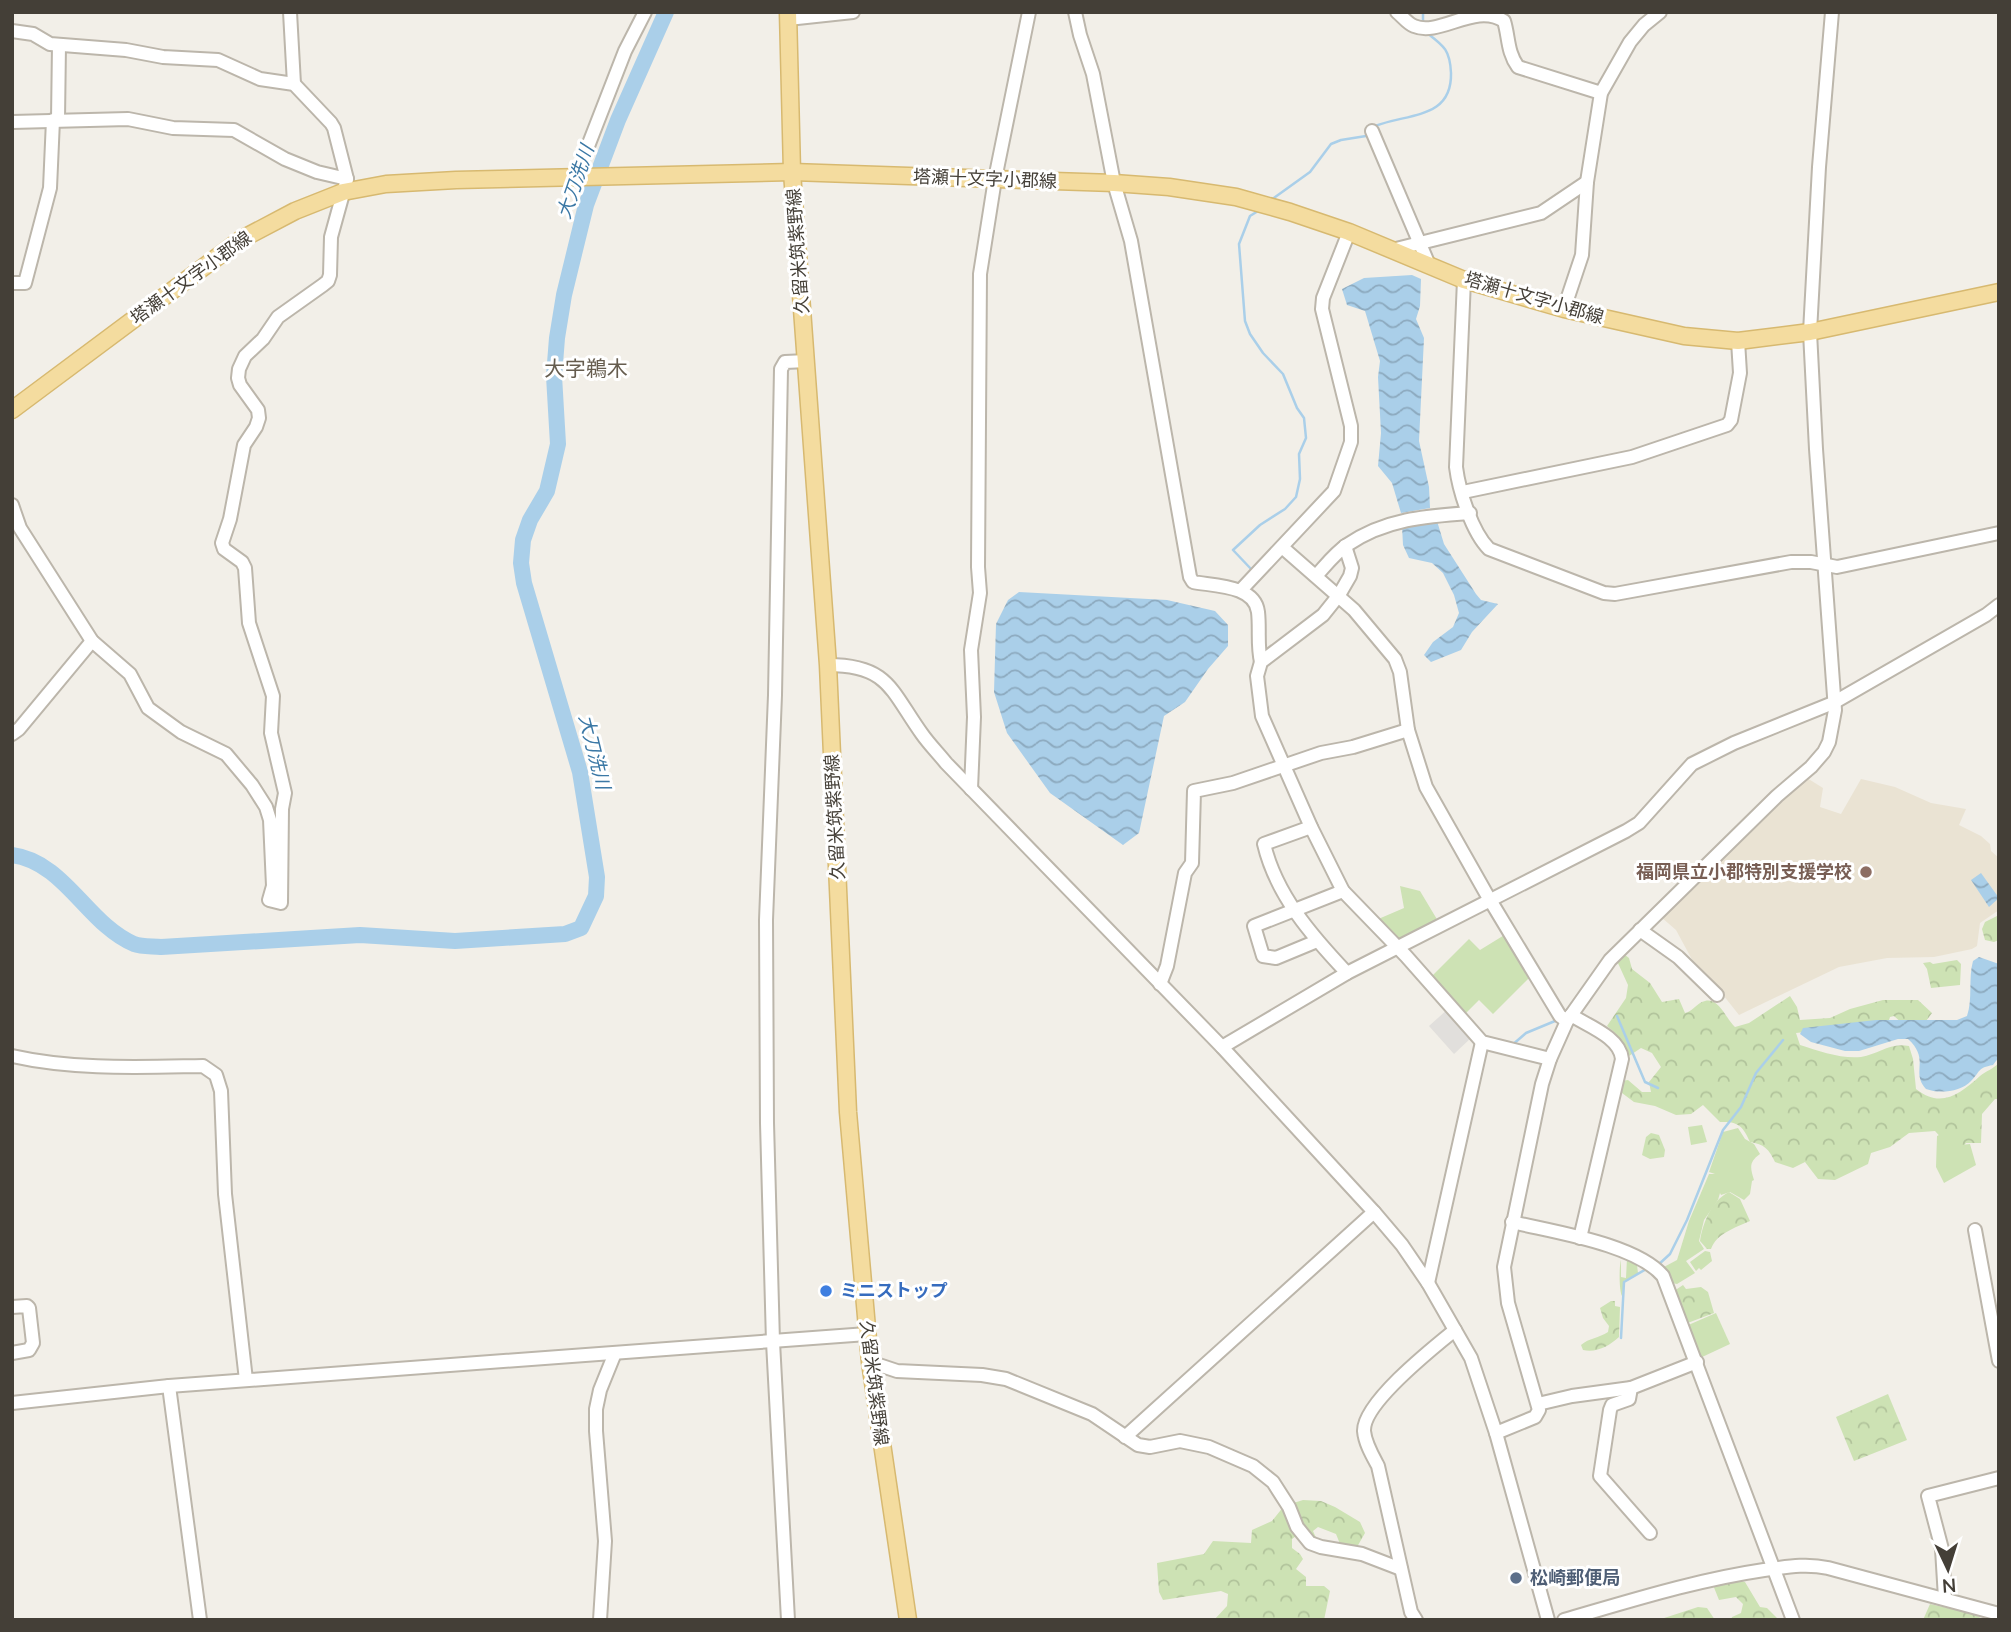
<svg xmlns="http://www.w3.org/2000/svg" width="2011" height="1632" viewBox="0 0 2011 1632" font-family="'Nunito Sans','Noto Sans JP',sans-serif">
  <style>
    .education { fill: #eae3d3 }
    .green { fill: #cde2b4 }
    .forest { fill: url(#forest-crowns) }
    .parking { fill: #e1dfdc }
    .water { fill: url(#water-waves) }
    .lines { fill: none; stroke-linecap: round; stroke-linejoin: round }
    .stream { stroke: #aacfe9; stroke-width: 2.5 }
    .river { stroke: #aacfe9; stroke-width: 16 }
    .minor-casing { stroke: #bcb6ab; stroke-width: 16 }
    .major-casing { stroke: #d7b970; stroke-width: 19 }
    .minor { stroke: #fff; stroke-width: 12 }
    .major { stroke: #f4dc9f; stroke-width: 16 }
    .education-dot { fill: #8d6e63; stroke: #fff; stroke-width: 2.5 }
    .shop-dot { fill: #3f7fe0; stroke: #fff; stroke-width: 2.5 }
    .service-dot { fill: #5c6f8a; stroke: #fff; stroke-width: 2.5 }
    .labels { text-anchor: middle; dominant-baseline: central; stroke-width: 6; stroke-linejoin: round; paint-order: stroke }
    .street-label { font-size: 18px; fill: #443f37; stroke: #fff }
    .education-label { font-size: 18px; font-weight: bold; fill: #785e54; stroke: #fff; text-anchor: end }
    .shop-label { font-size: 18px; font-weight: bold; fill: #366cbe; stroke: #fff; text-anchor: start }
    .service-label { font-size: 18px; font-weight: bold; fill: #4e5e75; stroke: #fff; text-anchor: start }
    .water-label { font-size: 19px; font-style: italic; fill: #3b78a5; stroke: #fff }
    .quarter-label { font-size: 21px; fill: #665d4f; stroke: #fff }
  </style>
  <defs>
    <pattern id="forest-crowns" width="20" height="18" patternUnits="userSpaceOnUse" patternTransform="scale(1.75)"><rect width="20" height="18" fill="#cde2b4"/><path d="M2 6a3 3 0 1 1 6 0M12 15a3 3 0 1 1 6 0" fill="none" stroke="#b1c39b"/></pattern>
    <pattern id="water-waves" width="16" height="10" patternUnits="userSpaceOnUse" patternTransform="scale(1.75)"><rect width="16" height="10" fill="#aacfe9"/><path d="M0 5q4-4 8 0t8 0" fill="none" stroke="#8ca9be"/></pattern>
  </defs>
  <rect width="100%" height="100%" fill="#f2efe8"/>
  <!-- education -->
  <path class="education" d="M1807,778l16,10 -3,19 21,7 20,-35 34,8 36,16 35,6 -7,16 22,11 9,8 1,7 8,7v52l-19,13 -3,23 -5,3 -38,8 -47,1 -48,9 -100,48 -23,-29 -20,-19 -20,-37 -15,-13z"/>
  <!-- green -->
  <g class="green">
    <path d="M1400,886l20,5 18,30 -41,21 -21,-22 28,-12z"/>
    <path d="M1506,934l25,42 -38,38 -14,-14 -15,15 -34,-37 39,-39 11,11z"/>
    <path d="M1702,1125l5,17 -16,3 -3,-18z"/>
    <path d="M1738,1128l7,11 9,5 6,10c-11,8 -10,13 -6,26l-2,1 -2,13 -6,6 -14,-8 -9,3 -1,-2 -2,7 -14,20 -5,21 5,8 -18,12 9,12 -18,11 -5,-1 -10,-15 15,-8 12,-39 20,-47h6l-6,-2 14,-40z"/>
    <path d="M1943,1133l17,12 10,-1 6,21 -32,18 -8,-16 1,-31z"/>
    <path d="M1705,1251l5,1 2,9 -11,9 -2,-2 -3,3 -6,-9z"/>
    <path d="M1631,1257l6,8 1,8 7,-4 -3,-5 6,4 -24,13 -2,15c-3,-6 -3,-29 -1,-36v17l5,1 1,-20z"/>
    <path d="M1716,1313l14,31 -30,14 -14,-32z"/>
  </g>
  <!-- forest -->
  <g class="forest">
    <path d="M1999,915v25l-5,2 -9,-2 -3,-11 3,-7z"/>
    <path d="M1625,955l4,3 3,11 18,14 12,19 17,-3 6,14c9,-2 11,-10 20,-12 14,-4 21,18 30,26l14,-4 41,-27 7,11 3,13 30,-2 20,-9 33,-9h35l14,13 -9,12 -20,-1 -9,-8 -4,1 -2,6 -92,10 4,12c19,6 41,14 61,12 18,-3 29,-15 48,-11l4,13 3,30c25,20 44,5 64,-13 6,-5 13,-7 19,-13v36h-4l-13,15 -1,29h-15l-10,11 -21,-23 -26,2 -19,14 -19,6 -3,11 -33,16 -17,-1 -13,-17 -12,6 -18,-6c-6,-13 -11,-18 -25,-20 -7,-16 -12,-21 -30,-20l-17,-17 -12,9 -15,1 -21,-9 -21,-4 -12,-9 -1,-12 7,-1 14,12h9l-2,-10 12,-15 -9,-14 -11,-5 -12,8 -14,-23 -8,-7 19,-28 2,-13 -11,-24z"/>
    <path d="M1957,960l4,4 -1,21 -29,3 -4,-19 -4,-6 7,-1 3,2z"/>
    <path d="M1651,1133l8,2 6,15 -1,7 -14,2 -8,-4 4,-18z"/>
    <path d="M1729,1192l11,7 10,22c-15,7 -33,12 -39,28h-4l-7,-8c3,-18 11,-40 29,-49z"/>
    <path d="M1683,1285l3,4 15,-2 7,5 6,21 -29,11 -11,-33z"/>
    <path d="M1611,1301h4v5l5,1 -1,30c-10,9 -22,16 -36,13l-2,-5c8,-7 18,-7 27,-13l1,-6 -6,-8 -3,-10z"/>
    <path d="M1888,1394l19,46 -53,21 -18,-44z"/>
    <path d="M1303,1500l18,1 14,6 25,15 5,11 -8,14 -17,-3 -4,-10 -18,-7 -5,4 4,9 -5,11 -16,-15 -4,3v9l8,6 3,5 -7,10 10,8v9h18l6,5 -6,29h-110l13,-14 1,-12 -7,-3 -58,9 -4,-8 -2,-29 47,-9 9,-13 38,2 1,-13 20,-9 12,-15z"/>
    <path d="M1738,1580l7,2 15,25 7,1 12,12h-48l1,-3 9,-4 2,-9 -7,-7 -17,3 -6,-15z"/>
    <path d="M1930,1604l44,10 10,6h-61z"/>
    <path d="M1698,1607l9,1 8,12h-57z"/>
  </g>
  <!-- parking -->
  <path class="parking" d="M1448,1009l25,27 -19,18 -25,-28z"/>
  <!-- water -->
  <g class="water">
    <path d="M1412,275l9,4 -1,27 -4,13 8,19 -5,103 10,46 1,21 -29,5 -9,-30 -14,-17 3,-33 -3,-56 2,-16 -15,-50 -18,-6 -5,-16 22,-11z"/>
    <path d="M1437,521l7,23 32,50 5,6 17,4 -26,28 -11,18 -30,12 -7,-7 9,-13 20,-15 6,-14 -5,-18 -11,-22 -11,-10 -23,-5 -6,-13 -1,-19z"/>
    <path d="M1019,592l148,8 48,11 13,14v21l-20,23 -23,33 -21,14 -25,117 -16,12 -73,-52 -43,-60 -13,-41 2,-68 12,-24z"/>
    <path d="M1981,873l18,25 -10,9 -18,-27z"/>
    <path d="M1979,957l20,7v93l-6,8c-16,3 -12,6 -22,16 -10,11 -32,13 -45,8 -16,-17 5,-29 -18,-50h-10l-39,12h-14l-34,-9 -11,-8 3,-6 73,-8h81l10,-4c6,-17 1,-37 6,-55z"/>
  </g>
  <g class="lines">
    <!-- stream -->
    <g class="stream">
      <path d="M1423,12v12"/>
      <path d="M1375,126c34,-13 77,-7 76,-53 -1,-23 -7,-27 -24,-40"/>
      <path d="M1271,200l39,-28 21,-28 10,-4 25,-4 2,-3"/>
      <path d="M1252,570l-19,-20 27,-25 25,-16 11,-12 4,-18 -1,-25 7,-16 -2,-20 -7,-10 -14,-34 -20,-21 -13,-19 -5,-13 -6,-77 11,-28 8,-5"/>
      <path d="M1617,1016l28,66 13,6"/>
      <path d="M1511,1046l15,-13 29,-12"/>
      <path d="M1658,1265l12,-11 17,-34 36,-90 18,-23 15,-34 27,-33"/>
      <path d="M1621,1338l3,-56 24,-14"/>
    </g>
    <!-- river -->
    <path class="river" d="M12,855c53,7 75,69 122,89 8,3 19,2 27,3l199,-12 95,6 110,-7 16,-6 15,-32 1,-19 -17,-105 -56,-189 -3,-20 2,-23 7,-20 17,-29 11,-47 -4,-68 3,-38 7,-43 22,-90 32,-85 48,-108"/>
    <!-- minor casing -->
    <g class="minor-casing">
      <g id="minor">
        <path d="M290,12l4,72"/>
        <path d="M1075,12l5,23 13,39 21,109 17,58 59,336 3,5c21,4 62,3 65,30 2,17 -1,33 3,50"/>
        <path d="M1397,12c5,4 11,12 17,14 26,11 61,-24 90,-5 5,16 3,31 14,46l83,26"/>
        <path d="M788,19l65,-7"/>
        <path d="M12,31l21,3 17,10 76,6 37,7 55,3 42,19 34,5 37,39 3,5 13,51 -16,58 -1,38 -2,6 -5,4 -45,32 -15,22 -18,17 -6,13 -1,9 2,7 18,25 1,8 -3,9 -12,18 -14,74 -8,24 2,6 18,13 3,6 4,55 24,73 -2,37 14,60 -3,16 -1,94 -12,-3 4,-14 -3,-66 -4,-13 -14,-22 -26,-31 -45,-22 -33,-24 -18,-34 -38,-33 -72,-113 -8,-23"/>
        <path d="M58,119l1,-74"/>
        <path d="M12,122l116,-3 45,9 61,2 51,29 32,13 30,7"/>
        <path d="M1372,131l57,134"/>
        <path d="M576,177l49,-126 20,-39"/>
        <path d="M1392,250l149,-37 46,-31"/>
        <path d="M1464,280l-8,187c3,24 16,65 33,82l115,44 11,1 176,-32h20l26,5 162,-34"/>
        <path d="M12,283h13l25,-95 3,-68"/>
        <path d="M1564,309l18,-54 5,-73 14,-89 29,-51 14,-17 16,-13"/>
        <path d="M1463,492l169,-35 95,-32 4,-5 9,-47 -2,-32"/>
        <path d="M1345,546l7,22 -2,8 -11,19 -16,20 -62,47 -4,14 5,40 49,111 32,64 63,65 76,86 68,17"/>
        <path d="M1282,547l72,63 41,49 5,13 8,58 18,57 61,108 73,121 7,5"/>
        <path d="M1316,576c10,-11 19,-23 31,-31 38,-26 79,-29 123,-32"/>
        <path d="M1241,590l93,-99 17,-49v-16l-29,-117 1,-11 26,-66"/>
        <path d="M828,665c61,0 63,26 94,69 7,10 16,19 24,29l276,284 152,165 28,33 26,38 43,75 25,75 52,187"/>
        <path d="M12,734l7,-5 73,-88"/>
        <path d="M971,789l3,-72 -3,-67 9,-57 -2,-26 2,-293 15,-95 34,-167"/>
        <path d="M1311,827l-47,17c12,51 48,92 83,129"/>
        <path d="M1640,930l38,27 39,38"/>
        <path d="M1317,941l-41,17 -13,-2 -9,-30 89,-35"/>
        <path d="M1160,984l7,-18 18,-93 7,-10 2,-72 39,-8 88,-30 32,-6 55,-17"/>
        <path d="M1571,1015c17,11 49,22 51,44l-42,179"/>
        <path d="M1222,1047l125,-74 279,-142 13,-8 53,-59 42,-21 99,-40 153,-88 13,-10"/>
        <path d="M12,1056c62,14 128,11 191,10l13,9 5,16 4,103 21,186"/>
        <path d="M1512,1222c41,10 124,22 151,54l130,344"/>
        <path d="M1975,1230l24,131"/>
        <path d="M1428,1283l54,-241"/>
        <path d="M12,1307l15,-1 2,2 4,35 -4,7 -17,3"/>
        <path d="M870,1362l27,9 85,4 24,4 86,35 46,31 12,2 30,-6 29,6 44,19 20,16 16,25 8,20 13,16 11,4 41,7 39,15"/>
        <path d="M169,1386l31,234"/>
        <path d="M12,1403l157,-17 698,-52"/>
        <path d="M1538,1404l34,-8 59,-8"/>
        <path d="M1496,1433l39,-16 4,-7 -31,-107 -4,-36 38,-183 8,-25 17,-38 43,-61 167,-164 34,-29 13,-15 5,-10 6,-32 -19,-261 -6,-117 9,-165 13,-155"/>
        <path d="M1125,1437l249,-225"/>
        <path d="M1650,1533l-50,-57 10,-66 2,-5 17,-6 2,-11 66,-26"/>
        <path d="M1945,1598l-3,-49 -14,-53 71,-18"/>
        <path d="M600,1620l5,-79 -9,-110v-22l4,-19 15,-37"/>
        <path d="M788,1620l-15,-278 -6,-219 -1,-203 9,-225 6,-326 4,-7 22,-1"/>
        <path d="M1416,1620l-5,-8 -33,-146c-6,-11 -13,-23 -14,-35 -1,-28 70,-84 91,-101"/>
        <path d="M1564,1620c66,-19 132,-40 200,-50 22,-3 42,-7 64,-2l171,46"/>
      </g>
    </g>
    <!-- major casing -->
    <g class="major-casing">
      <g id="major">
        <path d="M788,12l4,160 36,493 20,447 22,250 38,258"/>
        <path d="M12,410l228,-170 55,-29 48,-19 43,-8 70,-4 336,-8 322,11 55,4 67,10 54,15 59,20 115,48 100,29 120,27 54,5 72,-9 189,-40"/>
      </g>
    </g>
    <!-- minor -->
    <use href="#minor" class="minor"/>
    <!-- major -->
    <use href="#major" class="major"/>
  </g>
  <!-- markers -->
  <circle class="education-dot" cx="1866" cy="872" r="7"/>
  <circle class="shop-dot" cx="826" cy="1291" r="7"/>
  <circle class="service-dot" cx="1516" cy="1578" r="7"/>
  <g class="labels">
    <!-- street labels -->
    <g class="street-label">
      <text transform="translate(985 179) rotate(2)">塔瀬十文字小郡線</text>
      <text transform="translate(798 251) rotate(-94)">久留米筑紫野線</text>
      <text transform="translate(191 278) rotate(-36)">塔瀬十文字小郡線</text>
      <text transform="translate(1534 298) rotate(16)">塔瀬十文字小郡線</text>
      <text transform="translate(835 817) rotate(-93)">久留米筑紫野線</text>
      <text transform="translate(874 1383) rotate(83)">久留米筑紫野線</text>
    </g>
    <!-- education labels -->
    <g class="education-label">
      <text x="1852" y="872">福岡県立小郡特別支援学校</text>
    </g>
    <!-- shop labels -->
    <g class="shop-label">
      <text x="840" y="1291">ミニストップ</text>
    </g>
    <!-- service labels -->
    <g class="service-label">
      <text x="1530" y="1578">松崎郵便局</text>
    </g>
    <!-- water labels -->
    <g class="water-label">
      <text transform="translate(576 182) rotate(-71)">大刀洗川</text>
      <text transform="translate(594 752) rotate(76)">大刀洗川</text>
    </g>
    <!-- quarter labels -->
    <g class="quarter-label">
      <text x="586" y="369">大字鵜木</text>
    </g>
  </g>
  <!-- border -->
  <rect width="2011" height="1632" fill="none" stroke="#443f37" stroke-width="28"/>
  <!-- north arrow -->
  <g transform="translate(1948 1569) rotate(176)" stroke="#ffffff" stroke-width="5" paint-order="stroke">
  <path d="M0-5L12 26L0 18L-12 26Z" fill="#443f37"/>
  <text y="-10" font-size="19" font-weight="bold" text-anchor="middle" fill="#443f37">N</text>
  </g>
</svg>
